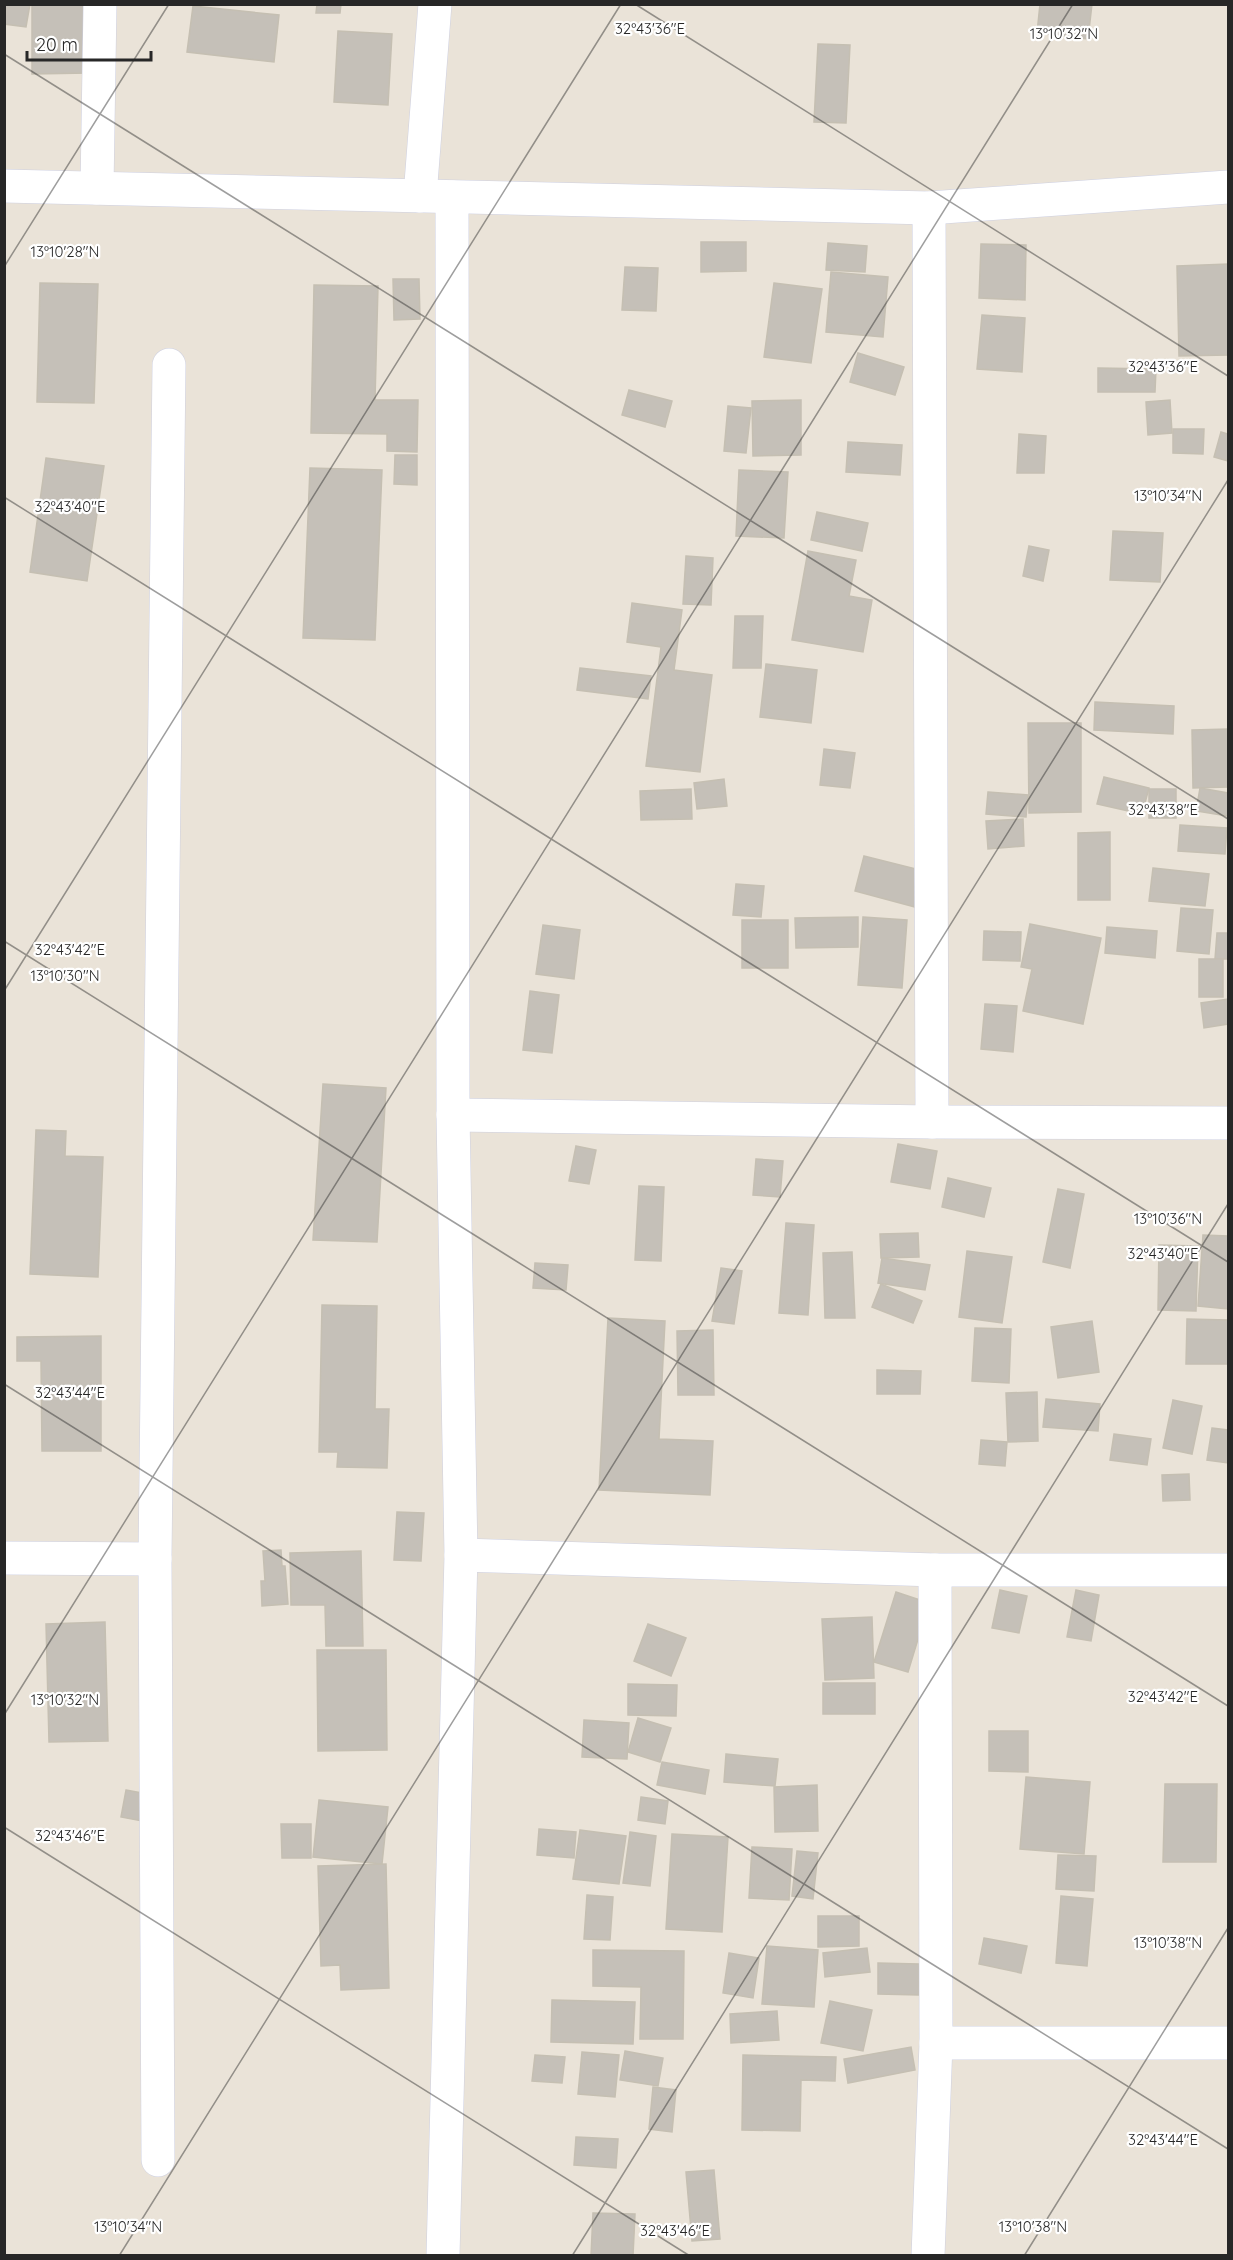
<svg xmlns="http://www.w3.org/2000/svg" width="1233" height="2260" viewBox="0 0 1233 2260" font-family="Quicksand,sans-serif">
  <style>
    .building { fill: #c5c0b8; stroke: #c5bfb2; stroke-width: 1.5 }
    .lines { fill: none; stroke-linecap: round; stroke-linejoin: round }
    .minor-casing { stroke: #ced0e1; stroke-width: 34 }
    .minor { stroke: #fff; stroke-width: 33 }
    .ticks { fill: none; stroke: #272727; stroke-width: 1.5; stroke-opacity: 0.45 }
    .ticks-label { font-size: 15px; text-anchor: middle; fill: #272727; stroke: #fff; stroke-width: 4.5; stroke-linejoin: round; paint-order: stroke }
  </style>
  <rect width="100%" height="100%" fill="#eae3d8"/>
  <!-- building -->
  <g class="building">
    <path d="M4,4h26l-4,23 -22,-3z"/>
    <path d="M32,4h57v69l-57,1z"/>
    <path d="M317,4h24l-1,9h-24z"/>
    <path d="M1040,4h52l-4,35 -51,-6z"/>
    <path d="M193,6l86,9 -5,47 -87,-10z"/>
    <path d="M338,31l54,3 -4,71 -54,-3z"/>
    <path d="M818,44l32,1 -4,78 -32,-1z"/>
    <path d="M701,242h45v29l-45,1z"/>
    <path d="M828,243l39,3 -2,26 -39,-2z"/>
    <path d="M981,244l45,1 -1,55 -46,-2z"/>
    <path d="M1228,264v91l-49,1 -2,-90z"/>
    <path d="M625,267l33,1 -2,43 -34,-1z"/>
    <path d="M831,272l57,5 -5,60 -57,-5z"/>
    <path d="M393,279h26l1,40 -26,1z"/>
    <path d="M40,283l58,1 -4,119 -57,-1z"/>
    <path d="M774,283l48,6 -11,74 -47,-6z"/>
    <path d="M314,285l64,1 -3,114h43l-1,52 -30,-1v-17l-76,-1z"/>
    <path d="M982,315l43,3 -3,54 -45,-3z"/>
    <path d="M858,353l46,14 -9,28 -45,-13z"/>
    <path d="M1098,368l58,1 -1,23h-57z"/>
    <path d="M629,390l43,11 -7,26 -43,-12z"/>
    <path d="M801,400v55l-48,1 -1,-55z"/>
    <path d="M1170,400l2,33 -24,2 -2,-33z"/>
    <path d="M728,406l23,2 -5,45 -22,-2z"/>
    <path d="M1173,429h31l-1,25 -30,-1z"/>
    <path d="M1221,432l7,2v27l-14,-4z"/>
    <path d="M1019,434l27,2 -2,37h-27z"/>
    <path d="M848,442l54,3 -2,30 -54,-3z"/>
    <path d="M395,455h22v30l-23,-1z"/>
    <path d="M46,458l58,8 -17,115 -57,-9z"/>
    <path d="M310,468l72,2 -7,170 -72,-2z"/>
    <path d="M739,470l49,2 -4,66 -48,-2z"/>
    <path d="M817,512l51,11 -6,28 -51,-11z"/>
    <path d="M1113,531l50,2 -3,49 -50,-2z"/>
    <path d="M1029,546l20,4 -6,31 -20,-5z"/>
    <path d="M808,551l48,9 -7,36 23,4 -9,52 -71,-12z"/>
    <path d="M686,556l27,2 -2,47 -28,-1z"/>
    <path d="M632,603l50,7 -8,60 38,5 -12,97 -54,-6 15,-119 -34,-5z"/>
    <path d="M735,616h28l-2,52h-28z"/>
    <path d="M766,664l51,6 -6,53 -51,-6z"/>
    <path d="M580,668l71,8 -3,23 -71,-9z"/>
    <path d="M1095,702l79,4 -1,28 -79,-4z"/>
    <path d="M1028,723h53v89l-52,1z"/>
    <path d="M1228,729v58l-35,1 -1,-58z"/>
    <path d="M824,749l31,4 -5,35 -30,-3z"/>
    <path d="M1104,777l45,11 -7,26 -45,-10z"/>
    <path d="M724,779l3,27 -30,3 -3,-26z"/>
    <path d="M1200,788l28,5v23l-32,-5z"/>
    <path d="M691,789l1,30 -51,1 -1,-29z"/>
    <rect x="1149" y="789" width="27" height="29"/>
    <path d="M988,792l40,3 -2,22 -40,-3z"/>
    <path d="M1023,819l1,27 -36,3 -2,-28z"/>
    <path d="M1180,825l47,3 -2,26 -47,-3z"/>
    <path d="M1110,832v68h-32v-67z"/>
    <path d="M864,856l60,15 -9,36 -60,-16z"/>
    <path d="M1153,868l56,6 -4,32 -56,-5z"/>
    <path d="M736,884l28,2 -3,31 -28,-2z"/>
    <path d="M1181,908l32,2 -4,44 -32,-3z"/>
    <path d="M858,917v30l-62,1 -1,-30z"/>
    <path d="M863,917l44,3 -5,68 -44,-3z"/>
    <rect x="742" y="920" width="46" height="48"/>
    <path d="M1030,924l71,14 -18,86 -60,-13 9,-42 -11,-2z"/>
    <path d="M543,925l37,5 -6,49 -38,-5z"/>
    <path d="M1107,927l50,4 -2,27 -50,-5z"/>
    <path d="M984,931l37,1 -1,29 -37,-1z"/>
    <path d="M1217,933h11v26h-13z"/>
    <rect x="1199" y="959" width="24" height="38"/>
    <path d="M530,991l29,4 -7,58 -29,-3z"/>
    <path d="M1228,999v25l-24,4 -3,-25z"/>
    <path d="M985,1004l32,2 -4,46 -32,-3z"/>
    <path d="M323,1084l63,4 -9,154 -64,-2z"/>
    <path d="M36,1130l30,1 -1,25 38,1 -5,120 -68,-3z"/>
    <path d="M898,1144l39,7 -7,38 -39,-7z"/>
    <path d="M576,1146l20,4 -7,34 -20,-3z"/>
    <path d="M756,1159l27,2 -3,36 -27,-2z"/>
    <path d="M948,1178l43,10 -7,29 -42,-10z"/>
    <path d="M639,1186l25,1 -3,74 -26,-1z"/>
    <path d="M1058,1189l26,5 -14,74 -27,-6z"/>
    <path d="M786,1223l28,2 -6,90 -29,-2z"/>
    <path d="M918,1233l1,24 -38,1 -1,-24z"/>
    <path d="M1203,1235l25,1v73l-30,-3z"/>
    <path d="M1159,1245l39,1 -2,65 -38,-1z"/>
    <path d="M967,1251l45,6 -10,66 -43,-6z"/>
    <path d="M852,1252l3,66h-30l-2,-65z"/>
    <path d="M882,1258l48,7 -5,25 -47,-7z"/>
    <path d="M535,1263l33,2 -2,25 -33,-2z"/>
    <path d="M721,1268l21,3 -8,53 -22,-3z"/>
    <path d="M881,1284l41,17 -9,22 -41,-16z"/>
    <path d="M322,1305l55,1 -2,103h14l-2,59 -50,-1 1,-15h-19z"/>
    <path d="M608,1318l57,3 -6,118 54,2 -3,54 -111,-5z"/>
    <path d="M1187,1319l41,1v44h-42z"/>
    <path d="M1092,1321l7,51 -41,6 -7,-51z"/>
    <path d="M975,1328l36,1 -2,54 -37,-2z"/>
    <path d="M713,1330l1,65h-36l-1,-64z"/>
    <path d="M101,1336v115h-59l-1,-90h-24v-24z"/>
    <path d="M877,1370l44,1 -1,23h-43z"/>
    <path d="M1037,1392l1,49 -30,1 -2,-49z"/>
    <path d="M1046,1399l54,5 -2,27 -55,-4z"/>
    <path d="M1173,1400l29,6 -10,48 -29,-6z"/>
    <path d="M1212,1428l16,2v33l-21,-3z"/>
    <path d="M1114,1434l37,5 -4,26 -37,-5z"/>
    <path d="M981,1440l26,2 -2,24 -26,-2z"/>
    <path d="M1189,1474l1,26 -27,1 -1,-26z"/>
    <path d="M397,1512l27,1 -3,48 -27,-1z"/>
    <path d="M281,1550l1,16h3l3,38 -26,2 -1,-25h4l-2,-30z"/>
    <path d="M361,1551l2,95h-37l-1,-41h-34l-1,-52z"/>
    <path d="M1000,1590l27,6 -8,37 -27,-5z"/>
    <path d="M1076,1590l23,5 -8,46 -24,-4z"/>
    <path d="M896,1592l33,11 -21,69 -34,-10z"/>
    <path d="M872,1617l2,61 -49,2 -3,-61z"/>
    <path d="M105,1622l3,119 -59,1 -3,-118z"/>
    <path d="M648,1624l38,14 -15,38 -37,-15z"/>
    <path d="M317,1650h69l1,100 -69,1z"/>
    <rect x="823" y="1683" width="52" height="31"/>
    <path d="M628,1684l49,1 -1,31 -48,-1z"/>
    <path d="M638,1718l33,10 -11,34 -32,-10z"/>
    <path d="M584,1720l45,3 -2,36 -45,-2z"/>
    <path d="M989,1731h39v41l-39,-1z"/>
    <path d="M726,1754l52,5 -3,27 -51,-4z"/>
    <path d="M662,1762l47,8 -4,24 -48,-9z"/>
    <path d="M1026,1777l64,5 -6,72 -64,-5z"/>
    <path d="M1165,1784h52l-1,78h-53z"/>
    <path d="M817,1785l1,46 -43,1 -1,-45z"/>
    <path d="M126,1790l22,4 -6,27 -21,-4z"/>
    <path d="M641,1797l27,4 -3,23 -27,-4z"/>
    <path d="M319,1800l69,7 -6,57 -69,-7z"/>
    <path d="M281,1824h30v34h-29z"/>
    <path d="M539,1829l37,3 -2,26 -37,-3z"/>
    <path d="M580,1830l46,6 -7,48 -46,-5z"/>
    <path d="M630,1832l26,4 -6,50 -27,-3z"/>
    <path d="M672,1834l56,3 -6,95 -56,-3z"/>
    <path d="M752,1847l40,2 -3,51 -40,-2z"/>
    <path d="M797,1851l21,2 -5,46 -21,-3z"/>
    <path d="M1058,1855l38,1 -2,35 -38,-2z"/>
    <path d="M386,1864l3,124 -48,2 -1,-25 -19,1 -3,-100z"/>
    <path d="M587,1895l26,2 -3,43 -26,-1z"/>
    <path d="M1061,1896l32,3 -6,67 -31,-3z"/>
    <path d="M818,1916h41v30l-41,1z"/>
    <path d="M984,1938l43,8 -6,27 -42,-9z"/>
    <path d="M767,1946l51,4 -4,57 -52,-3z"/>
    <path d="M867,1948l3,24 -45,5 -2,-24z"/>
    <path d="M593,1950l91,1 -1,88h-43l1,-52 -48,-1z"/>
    <path d="M729,1953l30,5 -6,40 -30,-5z"/>
    <path d="M878,1963l41,1v31l-41,-1z"/>
    <path d="M552,2000l83,2 -2,42 -82,-2z"/>
    <path d="M830,2001l42,9 -9,41 -42,-8z"/>
    <path d="M777,2011l2,29 -48,3 -1,-29z"/>
    <path d="M911,2047l4,23 -67,13 -4,-24z"/>
    <path d="M625,2051l38,7 -5,28 -38,-6z"/>
    <path d="M582,2052l37,3 -4,42 -37,-3z"/>
    <path d="M535,2055l30,2 -3,26 -30,-2z"/>
    <path d="M743,2055l93,2 -1,24 -34,-1 -1,51 -58,-1z"/>
    <path d="M653,2087l23,3 -4,42 -23,-3z"/>
    <path d="M576,2137l42,2 -2,29 -42,-3z"/>
    <path d="M714,2170l6,69 -28,2 -6,-69z"/>
    <path d="M593,2213l42,1 -2,42h-42z"/>
  </g>
  <g class="lines">
    <!-- minor casing -->
    <g class="minor-casing">
      <g id="minor">
        <path d="M4,186l925,22 299,-21"/>
        <path d="M97,188l3,-184"/>
        <path d="M420,196l15,-192"/>
        <path d="M929,208l3,914"/>
        <path d="M453,1115l479,7 296,1"/>
        <path d="M461,1555l474,15h293"/>
        <path d="M4,1558l151,1"/>
        <path d="M936,2043h292"/>
        <path d="M158,2160l-3,-601 14,-1194"/>
        <path d="M443,2256l18,-701 -8,-440 -1,-918"/>
        <path d="M928,2256l8,-213 -1,-473"/>
      </g>
    </g>
    <!-- minor -->
    <use href="#minor" class="minor"/>
  </g>
  <!-- ticks -->
  <path class="ticks" d="M635,4l593,372M4,54l1224,765M4,267l165,-263M4,497l1224,765M4,941l1224,765M4,991l617,-987M4,1384l1224,765M4,1715l1069,-1711M4,1827l686,429M119,2256l1109,-1776M572,2256l656,-1052M1024,2256l204,-328"/>
  <g class="ticks-label">
    <text x="650" y="34">32°43'36"E</text>
    <text x="1064" y="39">13°10'32"N</text>
    <text x="65" y="257">13°10'28"N</text>
    <text x="1163" y="372">32°43'36"E</text>
    <text x="1168" y="501">13°10'34"N</text>
    <text x="70" y="512">32°43'40"E</text>
    <text x="1163" y="815">32°43'38"E</text>
    <text x="70" y="955">32°43'42"E</text>
    <text x="65" y="981">13°10'30"N</text>
    <text x="1168" y="1224">13°10'36"N</text>
    <text x="1163" y="1259">32°43'40"E</text>
    <text x="70" y="1398">32°43'44"E</text>
    <text x="1163" y="1702">32°43'42"E</text>
    <text x="65" y="1705">13°10'32"N</text>
    <text x="70" y="1841">32°43'46"E</text>
    <text x="1168" y="1948">13°10'38"N</text>
    <text x="1163" y="2145">32°43'44"E</text>
    <text x="128" y="2232">13°10'34"N</text>
    <text x="1033" y="2232">13°10'38"N</text>
    <text x="675" y="2236">32°43'46"E</text>
  </g>
  <!-- border -->
  <rect width="1233" height="2260" fill="none" stroke="#272727" stroke-width="12"/>
  <!-- scale -->
  <path d="M27 51v9h124v-9" fill="none" stroke="#272727" stroke-width="3"/>
  <text x="36" y="51" font-size="18" fill="#272727" stroke="#ffffff" stroke-width="4.5" paint-order="stroke">20 m</text>
</svg>
